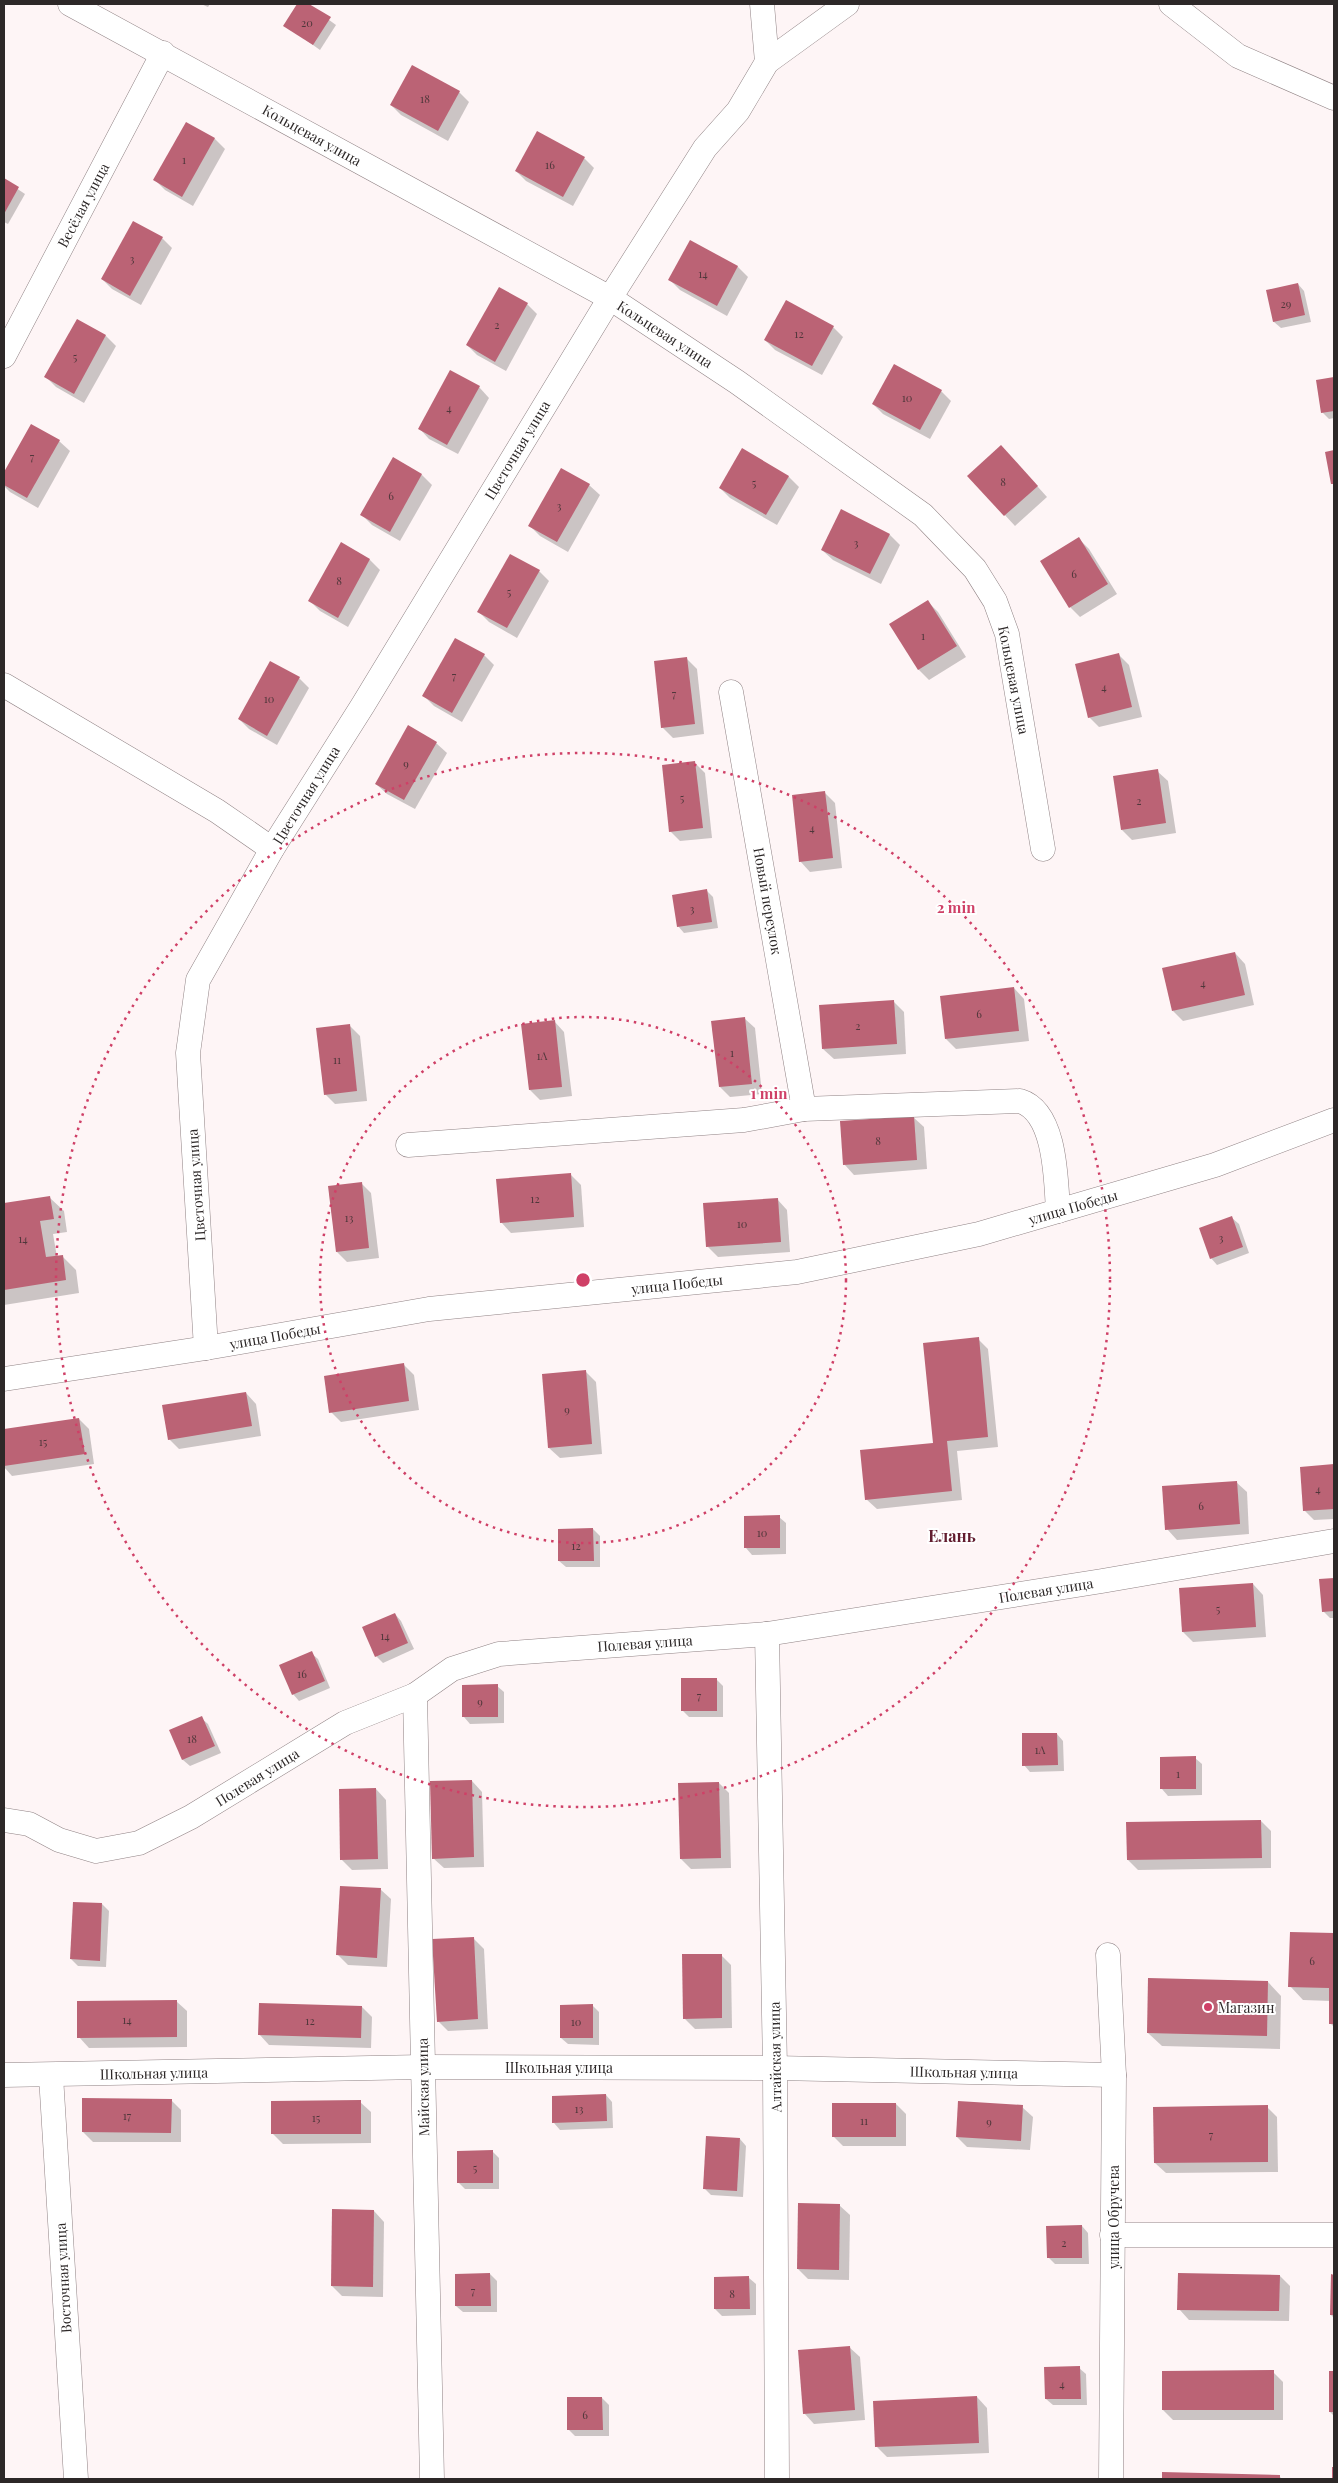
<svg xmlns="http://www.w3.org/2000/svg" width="1338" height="2483" viewBox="0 0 1338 2483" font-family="'Playfair Display',serif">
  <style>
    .shadow { fill: #0003 }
    .building { fill: #bb6375 }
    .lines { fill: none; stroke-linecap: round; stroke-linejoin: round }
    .street-casing { stroke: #908385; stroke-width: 25 }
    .street { stroke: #fff; stroke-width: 24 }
    .ring { fill: none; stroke: #cf4067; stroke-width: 2.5; stroke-dasharray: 2.5 5 }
    .poi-dot { fill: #cf4067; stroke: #fff; stroke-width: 2 }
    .labels { text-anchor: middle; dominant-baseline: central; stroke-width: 4; stroke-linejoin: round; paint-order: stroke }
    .number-label { font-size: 11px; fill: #50373b }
    .street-label { font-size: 14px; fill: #2d2828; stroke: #fff }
    .poi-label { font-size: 14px; fill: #2d2828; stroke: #fff; text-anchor: start }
    .quarter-label { font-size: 16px; font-weight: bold; fill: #621d2f; stroke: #fff }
    .centre { fill: #cf4067; stroke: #fff; stroke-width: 2.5 }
    .ring-label { font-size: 15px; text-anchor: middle; font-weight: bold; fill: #cf4067; stroke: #fff; stroke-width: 4; stroke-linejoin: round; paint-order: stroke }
  </style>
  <rect width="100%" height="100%" fill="#fef5f6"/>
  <!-- shadow -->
  <g class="shadow">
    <path d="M201,4h9l-2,3z"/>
    <path d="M299,4h8l29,21 -16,25 -35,-25z"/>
    <path d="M459,92l10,10 -21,39 -47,-26 -10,-10z"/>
    <path d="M187,124l28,15 10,10 -32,57 -28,-16 -10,-10z"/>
    <path d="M584,158l10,10 -21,38 -47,-25 -10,-10z"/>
    <path d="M4,180l21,14 -17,30 -4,-2z"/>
    <path d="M162,238l10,10 -31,57 -29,-16 -10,-10z"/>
    <path d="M691,242l47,25 10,10 -21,39 -47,-26 -10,-10z"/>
    <path d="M1298,284l6,7 7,31 -30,6 -7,-6 -6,-31z"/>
    <path d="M527,304l10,10 -31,57 -29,-16 -10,-10z"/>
    <path d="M77,320l29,16 10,10 -32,57 -28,-16 -10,-10z"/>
    <path d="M833,327l10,10 -21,38 -47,-25 -10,-10z"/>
    <path d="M1334,378v40l-5,1 -7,-7 -5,-31z"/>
    <path d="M479,387l10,11 -31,56 -29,-15 -10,-11z"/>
    <path d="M941,391l10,10 -21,38 -47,-25 -10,-10z"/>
    <path d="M31,425l28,16 11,10 -32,57 -28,-16 -6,-6v-12z"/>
    <path d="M742,450l47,27 10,10 -22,38 -47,-27 -10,-10z"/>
    <path d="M1011,457l36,40 -32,29 -46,-50z"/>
    <path d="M394,459l28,16 10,10 -32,56 -28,-16 -10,-10z"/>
    <path d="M589,485l11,10 -32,57 -28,-16 -10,-10z"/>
    <path d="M890,535l10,10 -19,39 -48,-24 -11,-10z"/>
    <path d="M1079,539l10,10 28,45 -37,23 -10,-10z"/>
    <path d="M342,544l28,16 10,10 -32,57 -28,-16 -10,-10z"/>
    <path d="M539,571l10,10 -32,57 -28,-16 -10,-10z"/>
    <path d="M928,602l10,10 28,45 -37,23 -10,-10 -28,-46z"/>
    <path d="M484,655l10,10 -32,57 -28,-16 -10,-10z"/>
    <path d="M1119,655l10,10 13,52 -43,10 -10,-10z"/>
    <path d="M687,659l10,10 7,65 -31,4 -11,-11z"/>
    <path d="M299,678l10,10 -32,57 -28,-16 -10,-10z"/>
    <path d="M436,743l11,10 -32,56 -28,-15 -11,-10z"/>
    <path d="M695,763l10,10 7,65 -32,3 -10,-10z"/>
    <path d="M1157,771l11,10 8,52 -44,7 -10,-10z"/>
    <path d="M825,793l10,10 7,65 -32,4 -10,-11z"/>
    <path d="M707,891l6,6 5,31 -34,5 -6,-7z"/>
    <path d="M1235,953l10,11 9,41 -71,16 -10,-10z"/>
    <path d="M1014,988l10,11 5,42 -73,8 -10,-10z"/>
    <path d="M893,1001l11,11 2,42 -72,5 -11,-10z"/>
    <path d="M744,1018l11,10 7,66 -32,3 -10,-10z"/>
    <path d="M554,1021l10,11 8,64 -32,4 -10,-10z"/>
    <path d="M349,1025l11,11 7,65 -32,3 -10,-10z"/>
    <path d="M913,1117l11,10 3,42 -73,6 -10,-11z"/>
    <path d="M571,1175l10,10 3,42 -73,6 -10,-11z"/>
    <path d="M361,1183l10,10 8,65 -32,4 -10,-10z"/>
    <path d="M50,1198l14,13 3,21 -14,2 4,23 5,-1 14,14 3,23 -75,12v-100z"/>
    <path d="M777,1199l10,11 3,42 -72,5 -10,-10z"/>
    <path d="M1232,1218l7,6 10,29 -32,12 -6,-7z"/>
    <path d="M978,1339l10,10 10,98 -41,4 5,49 -85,9 -11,-10 68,-55z"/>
    <path d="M403,1364l11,11 5,35 -78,12 -10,-10z"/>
    <path d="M585,1371l11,11 6,72 -42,4 -11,-10z"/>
    <path d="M246,1393l10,11 5,32 -82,13 -10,-10z"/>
    <path d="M79,1419l10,10 5,35 -82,12 -8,-9v-37z"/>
    <path d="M1334,1466v53l-20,1 -10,-10 -3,-42z"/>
    <path d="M1236,1482l11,10 2,42 -72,6 -10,-11z"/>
    <path d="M779,1517l7,6v31l-34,1 -6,-7z"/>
    <path d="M593,1529l7,7v31h-34l-7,-6z"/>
    <path d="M1334,1579v39h-4l-7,-7 -2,-31z"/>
    <path d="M1253,1584l10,11 3,42 -73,5 -10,-10 -3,-42z"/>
    <path d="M395,1614l6,7 13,28 -31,14 -7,-7z"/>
    <path d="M311,1653l7,6 12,29 -31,13 -6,-7z"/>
    <path d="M716,1679l7,7v31h-34l-6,-6z"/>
    <path d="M497,1686l7,6v31l-34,1 -6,-7z"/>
    <path d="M201,1718l7,6 13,29 -31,13 -7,-6 -12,-29z"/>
    <path d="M1057,1734l6,7 1,30 -34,1 -6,-7z"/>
    <path d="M1195,1758l7,6v31l-34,1 -6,-7z"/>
    <path d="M472,1781l10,11 2,75 -40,1 -11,-10z"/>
    <path d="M719,1783l10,10 2,75 -40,1 -10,-10z"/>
    <path d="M376,1789l10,11 2,69 -36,1 -10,-10z"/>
    <path d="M1261,1821l10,10v37l-133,2 -10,-10z"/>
    <path d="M380,1889l11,10 -4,68 -39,-2 -10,-10z"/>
    <path d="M102,1904l7,7 -3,56 -28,-1 -7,-7z"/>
    <path d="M1291,1934l43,1v92l-4,-4 1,-22 -28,-1 -13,-14z"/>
    <path d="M474,1939l10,10 4,80 -40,2 -10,-10z"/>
    <path d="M721,1955l10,10 1,63 -37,1 -11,-11z"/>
    <path d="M1268,1982l13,14 -1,53 -118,-3 -14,-13z"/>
    <path d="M176,2001l11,10v36l-98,1 -10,-11z"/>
    <path d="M593,2006l6,6v33l-31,-1 -7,-6z"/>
    <path d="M362,2007l10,10 -1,31 -102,-3 -10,-11z"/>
    <path d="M606,2095l6,7 1,26 -53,2 -6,-7z"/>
    <path d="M171,2100l10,10v32h-88l-10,-10z"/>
    <path d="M360,2102l11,10v31l-88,1 -11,-11z"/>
    <path d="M896,2104l10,10v32h-63l-10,-10z"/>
    <path d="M1022,2107l11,10 -3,33 -63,-3 -10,-10z"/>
    <path d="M1267,2107l10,10 1,55 -112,1 -11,-10z"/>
    <path d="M740,2139l6,7 -3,51 -32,-2 -7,-7z"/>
    <path d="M492,2151l7,7v31h-34l-6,-6z"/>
    <path d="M839,2205l11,10 -1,65 -41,-1 -10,-10z"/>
    <path d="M374,2211l10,11 -1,75 -41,-1 -10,-10z"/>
    <path d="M1082,2226l6,7 1,31h-34l-7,-7z"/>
    <path d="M490,2274l7,7v31h-34l-7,-6z"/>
    <path d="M1280,2276l10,10 -1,35 -100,-1 -10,-11z"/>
    <path d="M1332,2276h2v42l-3,-3z"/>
    <path d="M749,2278l7,6v31l-34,1 -7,-7z"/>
    <path d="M849,2347l11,10 5,63 -51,4 -10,-11z"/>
    <path d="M1079,2368l7,6 1,31h-34l-7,-6z"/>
    <path d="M1273,2372l10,10v38h-110l-10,-10z"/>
    <path d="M1331,2372h3v44l-4,-4z"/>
    <path d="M977,2397l10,11 2,45 -102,4 -10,-10z"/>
    <path d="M602,2398l7,7v31h-34l-7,-7z"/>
    <path d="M1163,2473l116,3 3,3h-119z"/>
  </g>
  <!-- building -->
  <g class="building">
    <path d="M297,4h12l22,13 -18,28 -30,-19z"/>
    <path d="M412,65l48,26 -22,40 -48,-26z"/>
    <path d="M186,122l29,16 -33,59 -29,-17z"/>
    <path d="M537,131l48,26 -22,40 -48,-26z"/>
    <path d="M4,178l15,9 -15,27z"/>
    <path d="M133,221l30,16 -33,59 -29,-17z"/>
    <path d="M690,240l48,26 -21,40 -49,-26z"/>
    <path d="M1298,283l7,32 -32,7 -7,-32z"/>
    <path d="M499,287l29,16 -33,59 -29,-17z"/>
    <path d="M786,300l48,26 -22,40 -48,-26z"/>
    <path d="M77,319l29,16 -32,59 -30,-17z"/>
    <path d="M894,364l48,26 -22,40 -48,-26z"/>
    <path d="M450,370l30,16 -33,59 -29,-16z"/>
    <path d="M1334,377v34l-13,2 -5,-33z"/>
    <path d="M31,424l29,16 -33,58 -23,-13v-13z"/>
    <path d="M1001,445l37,41 -34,30 -37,-40z"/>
    <path d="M742,448l47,28 -23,39 -47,-27z"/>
    <path d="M1334,450v34h-3l-6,-32z"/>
    <path d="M393,457l29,17 -32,58 -30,-17z"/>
    <path d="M561,468l29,16 -33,58 -29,-16z"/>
    <path d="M841,509l49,25 -20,40 -49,-24z"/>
    <path d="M1079,537l29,47 -39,24 -29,-47z"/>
    <path d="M341,542l29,17 -32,59 -30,-17z"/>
    <path d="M510,554l30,16 -33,58 -30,-16z"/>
    <path d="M928,600l29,46 -39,24 -29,-46z"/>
    <path d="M455,638l30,16 -33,59 -30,-17z"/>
    <path d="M1119,653l13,54 -44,11 -13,-54z"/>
    <path d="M687,657l8,67 -34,4 -7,-67z"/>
    <path d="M270,661l30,16 -33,59 -29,-17z"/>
    <path d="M408,725l29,17 -33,58 -29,-16z"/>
    <path d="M695,761l8,67 -34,4 -7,-67z"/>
    <path d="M1158,769l8,54 -45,7 -8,-54z"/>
    <path d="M825,791l8,67 -34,4 -7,-67z"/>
    <path d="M707,889l5,33 -35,5 -5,-32z"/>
    <path d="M1235,952l10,43 -73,16 -10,-43z"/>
    <path d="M1014,987l5,44 -74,8 -5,-43z"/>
    <path d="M894,1000l3,44 -75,5 -3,-44z"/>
    <path d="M745,1017l7,67 -33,3 -8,-66z"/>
    <path d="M555,1020l7,67 -33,3 -8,-66z"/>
    <path d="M350,1024l7,67 -33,4 -8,-67z"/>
    <path d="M914,1116l3,44 -74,5 -3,-44z"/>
    <path d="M571,1173l3,44 -74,6 -4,-44z"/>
    <path d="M362,1182l7,66 -33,4 -8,-66z"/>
    <path d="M50,1196l4,23 -14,2 6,36 17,-2 3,25 -62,10v-87z"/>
    <path d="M778,1198l3,44 -75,5 -3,-44z"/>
    <path d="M1232,1216l11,31 -33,12 -11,-31z"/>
    <path d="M979,1337l9,100 -41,4 5,50 -87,9 -5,-50 73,-7 -10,-100z"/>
    <path d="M404,1363l5,38 -80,12 -5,-37z"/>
    <path d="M586,1370l6,74 -44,4 -6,-74z"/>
    <path d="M246,1392l6,34 -84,14 -6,-35z"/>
    <path d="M79,1418l6,36 -81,12v-37z"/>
    <path d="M1334,1464v45l-31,2 -3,-44z"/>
    <path d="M1237,1481l3,43 -75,6 -3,-44z"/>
    <path d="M780,1515v33h-36v-32z"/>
    <path d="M593,1528l1,33h-36v-32z"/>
    <path d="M1334,1578v33l-12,1 -3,-33z"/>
    <path d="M1253,1583l3,44 -74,5 -3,-44z"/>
    <path d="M395,1613l13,30 -33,14 -13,-30z"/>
    <path d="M312,1651l13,30 -33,14 -13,-30z"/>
    <rect x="681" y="1678" width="36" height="33"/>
    <path d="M498,1684v33h-36v-32z"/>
    <path d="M202,1716l13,30 -33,14 -13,-30z"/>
    <path d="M1022,1733h35l1,32 -36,1z"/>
    <path d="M1196,1756v33h-36v-32z"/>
    <path d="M472,1780l2,77 -42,2 -2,-78z"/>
    <path d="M719,1782l2,76 -41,1 -2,-76z"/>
    <path d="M376,1788l2,71 -38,1 -1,-71z"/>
    <path d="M1261,1820l1,38 -135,2 -1,-38z"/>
    <path d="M340,1886l41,2 -4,70 -41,-3z"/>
    <path d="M73,1902l29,1 -2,58 -30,-2z"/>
    <path d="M1290,1932l44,1v91h-5v-36l-41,-1z"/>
    <path d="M474,1937l4,82 -41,3 -5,-83z"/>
    <path d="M682,1954h40v64l-39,1z"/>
    <path d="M1148,1978l120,3 -1,55 -120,-3z"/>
    <path d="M177,2000v37l-100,1v-37z"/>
    <path d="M259,2003l103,3 -1,32 -103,-3z"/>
    <path d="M593,2004v34h-33v-33z"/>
    <path d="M606,2094l1,27 -55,2v-27z"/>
    <path d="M82,2098l90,1 -1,34 -89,-1z"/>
    <path d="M361,2100v34h-90v-33z"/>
    <path d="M958,2101l65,4 -2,36 -65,-4z"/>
    <rect x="832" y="2103" width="64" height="34"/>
    <path d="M1268,2105v57l-114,1 -1,-56z"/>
    <path d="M706,2136l34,2 -3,53 -34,-2z"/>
    <path d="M493,2150v33h-36v-32z"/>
    <path d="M798,2203l42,1 -1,66 -42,-1z"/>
    <path d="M332,2209l42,1 -1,77 -42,-1z"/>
    <path d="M1082,2225v33h-35l-1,-32z"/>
    <path d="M490,2273l1,33h-36v-32z"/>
    <path d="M1178,2273l102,2 -1,36 -102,-1z"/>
    <path d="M1331,2274l3,1v40h-4z"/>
    <path d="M749,2276l1,33h-36v-32z"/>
    <path d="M850,2346l5,64 -52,4 -5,-64z"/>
    <path d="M1080,2366l1,33h-36l-1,-32z"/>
    <path d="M1274,2370v40h-112v-39z"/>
    <rect x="1329" y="2371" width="5" height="41"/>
    <path d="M977,2396l2,47 -104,4 -2,-46z"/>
    <path d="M567,2397h35l1,33h-36z"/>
    <rect x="1332" y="2467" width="2" height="12"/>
    <path d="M1162,2472l118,3v4h-118z"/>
  </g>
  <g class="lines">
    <!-- street casing -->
    <g class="street-casing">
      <g id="street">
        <path d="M70,4l540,294 127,84 186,133 52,54 20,32 12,33 36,215"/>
        <path d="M762,4l5,58"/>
        <path d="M1171,4l67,52 96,42"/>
        <path d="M4,356l159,-303"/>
        <path d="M4,685l213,126 55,38"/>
        <path d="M731,692l73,417"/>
        <path d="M408,1145l336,-25 60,-11 216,-8c36,11 36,79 38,110"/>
        <path d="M206,1348l-18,-295 10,-73 74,-131 91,-144 247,-407 95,-150 33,-37 29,-49 80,-58"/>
        <path d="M4,1379l202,-31 223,-39 368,-37 182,-38 236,-69 119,-45"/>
        <path d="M767,1634l8,434 2,411"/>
        <path d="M415,1695l17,784"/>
        <path d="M4,1820l25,4 30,16 37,11 43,-8 52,-26 154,-94 70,-28 37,-26 47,-15 268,-20 335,-53 232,-40"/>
        <path d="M1108,1955l6,120 -3,404"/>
        <path d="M4,2075l418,-8 353,1 339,7"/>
        <path d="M51,2076l25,403"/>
        <path d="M1112,2235h222"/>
      </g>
    </g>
    <!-- street -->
    <use href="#street" class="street"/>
  </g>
  <!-- distance rings -->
  <g class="ring">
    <circle cx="583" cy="1280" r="263"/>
    <circle cx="583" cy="1280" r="527"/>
  </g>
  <!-- markers -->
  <circle class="poi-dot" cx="1208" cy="2007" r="5"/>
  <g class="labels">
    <!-- number labels -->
    <g class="number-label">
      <text x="307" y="22">20</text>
      <text x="425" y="98">18</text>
      <text x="184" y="159">1</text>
      <text x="550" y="164">16</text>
      <text x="132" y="258">3</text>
      <text x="703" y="273">14</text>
      <text x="1286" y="303">29</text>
      <text x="497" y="324">2</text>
      <text x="799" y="333">12</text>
      <text x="75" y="356">5</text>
      <text x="907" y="397">10</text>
      <text x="449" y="407">4</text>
      <text x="32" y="456">7</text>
      <text x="1003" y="481">8</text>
      <text x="754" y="482">5</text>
      <text x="391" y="495">6</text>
      <text x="559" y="505">3</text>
      <text x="856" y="542">3</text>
      <text x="1074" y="573">6</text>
      <text x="339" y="580">8</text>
      <text x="509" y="591">5</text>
      <text x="923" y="635">1</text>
      <text x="454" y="675">7</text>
      <text x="1104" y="686">4</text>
      <text x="674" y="693">7</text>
      <text x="269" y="698">10</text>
      <text x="406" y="763">9</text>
      <text x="682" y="797">5</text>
      <text x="1139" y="800">2</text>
      <text x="812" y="827">4</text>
      <text x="692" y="908">3</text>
      <text x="1203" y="982">4</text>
      <text x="979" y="1013">6</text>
      <text x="858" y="1025">2</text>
      <text x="732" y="1052">1</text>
      <text x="542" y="1055">1А</text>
      <text x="337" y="1059">11</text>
      <text x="878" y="1140">8</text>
      <text x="535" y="1198">12</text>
      <text x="349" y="1217">13</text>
      <text x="742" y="1223">10</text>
      <text x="1221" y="1237">3</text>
      <text x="23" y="1238">14</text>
      <text x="567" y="1409">9</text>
      <text x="43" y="1441">15</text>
      <text x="1318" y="1488">4</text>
      <text x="1201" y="1505">6</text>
      <text x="762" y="1532">10</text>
      <text x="576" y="1545">12</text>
      <text x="1218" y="1608">5</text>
      <text x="385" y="1635">14</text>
      <text x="302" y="1673">16</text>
      <text x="699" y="1695">7</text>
      <text x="480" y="1701">9</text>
      <text x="192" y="1738">18</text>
      <text x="1040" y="1749">1А</text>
      <text x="1178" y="1773">1</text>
      <text x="1312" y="1960">6</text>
      <text x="127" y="2019">14</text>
      <text x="310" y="2020">12</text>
      <text x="576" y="2021">10</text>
      <text x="579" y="2108">13</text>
      <text x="127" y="2115">17</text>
      <text x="316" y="2117">15</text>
      <text x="864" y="2120">11</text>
      <text x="989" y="2121">9</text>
      <text x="1211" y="2134">7</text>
      <text x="475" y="2167">5</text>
      <text x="1064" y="2242">2</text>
      <text x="473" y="2290">7</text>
      <text x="732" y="2293">8</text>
      <text x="1062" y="2383">4</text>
      <text x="585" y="2414">6</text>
    </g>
    <!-- street labels -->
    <g class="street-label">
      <text transform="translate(312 135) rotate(29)">Кольцевая улица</text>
      <text transform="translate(83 205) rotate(-62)">Весёлая улица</text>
      <text transform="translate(665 334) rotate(33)">Кольцевая улица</text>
      <text transform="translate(517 450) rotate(-59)">Цветочная улица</text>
      <text transform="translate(1014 680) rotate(79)">Кольцевая улица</text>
      <text transform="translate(306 795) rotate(-58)">Цветочная улица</text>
      <text transform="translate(768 901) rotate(80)">Новый переулок</text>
      <text transform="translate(196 1185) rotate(-94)">Цветочная улица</text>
      <text transform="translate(1073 1207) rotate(-16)">улица Победы</text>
      <text transform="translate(677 1284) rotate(-6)">улица Победы</text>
      <text transform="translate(275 1336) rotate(-10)">улица Победы</text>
      <text transform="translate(1046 1590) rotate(-9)">Полевая улица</text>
      <text transform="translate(645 1643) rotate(-4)">Полевая улица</text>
      <text transform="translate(257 1777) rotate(-32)">Полевая улица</text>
      <text transform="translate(775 2057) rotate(-91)">Алтайская улица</text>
      <text x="559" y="2067">Школьная улица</text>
      <text transform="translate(964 2072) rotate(1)">Школьная улица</text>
      <text transform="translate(154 2073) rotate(-1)">Школьная улица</text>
      <text transform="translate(423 2087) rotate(-91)">Майская улица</text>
      <text transform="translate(1113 2217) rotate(-90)">улица Обручева</text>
      <text transform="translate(63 2278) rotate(-93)">Восточная улица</text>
    </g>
    <!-- poi labels -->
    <g class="poi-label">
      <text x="1218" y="2007">Магазин</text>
    </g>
    <!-- quarter labels -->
    <g class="quarter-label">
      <text x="952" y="1535">Елань</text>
    </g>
  </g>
  <circle cx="583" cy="1280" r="8" class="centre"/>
  <g class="ring-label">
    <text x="956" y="913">2 min</text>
    <text x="769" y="1099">1 min</text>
  </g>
  <!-- border -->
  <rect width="1338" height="2483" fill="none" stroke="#2d2828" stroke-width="10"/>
</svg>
